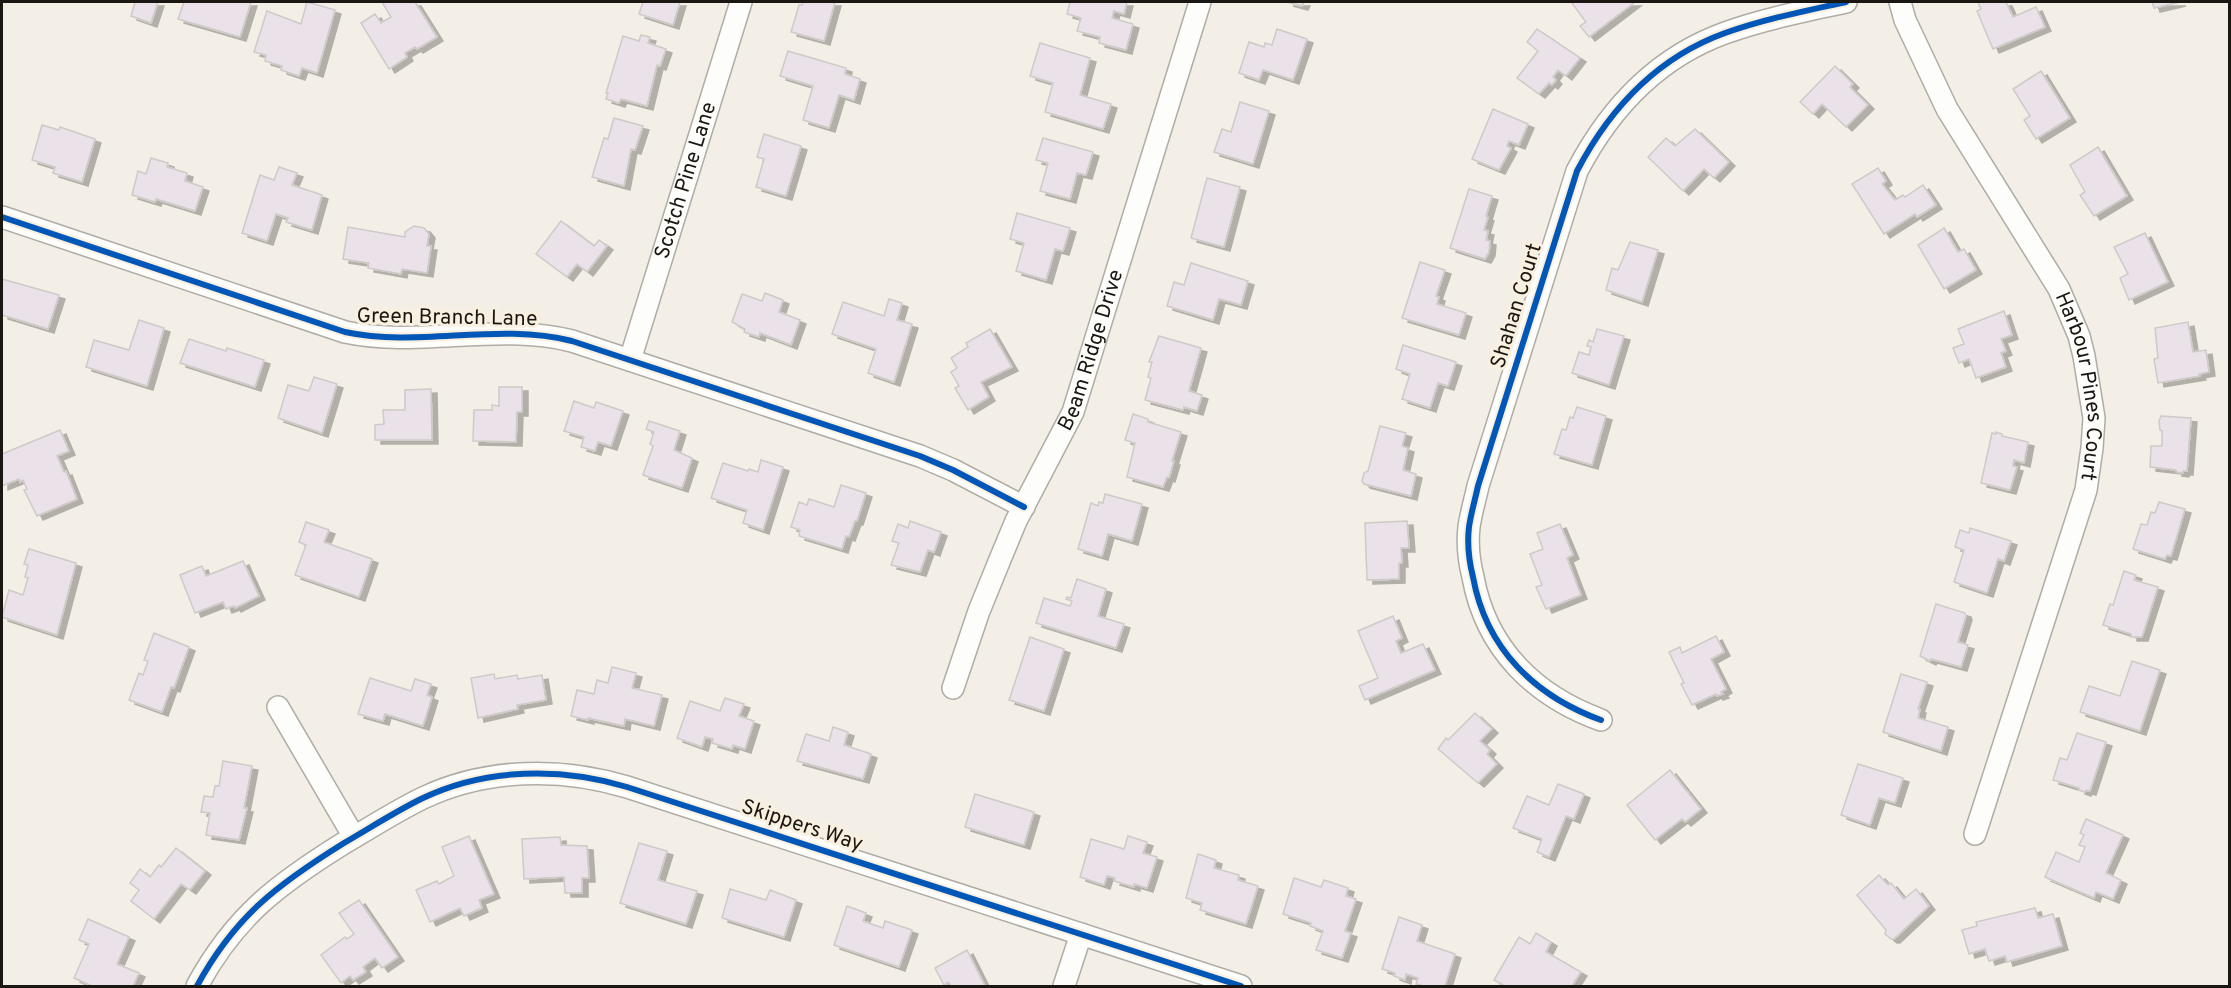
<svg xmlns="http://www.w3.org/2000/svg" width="2231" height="988" viewBox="0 0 2231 988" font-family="Overpass,sans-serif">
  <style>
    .building { fill: #ebe1e8; stroke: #cdcac8; stroke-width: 1.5; filter: url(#shadow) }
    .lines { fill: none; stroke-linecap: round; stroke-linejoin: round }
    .street-casing { stroke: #afaca5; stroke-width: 24 }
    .street { stroke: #fdfdfb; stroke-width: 21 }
    .cycleway-casing { stroke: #f9f0e0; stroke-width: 10 }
    .cycleway { stroke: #0057b8; stroke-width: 6 }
    .labels { text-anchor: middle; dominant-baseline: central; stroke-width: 6; stroke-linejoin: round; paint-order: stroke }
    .street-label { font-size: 21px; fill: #1a1712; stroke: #f9f0e0 }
  </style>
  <defs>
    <filter id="shadow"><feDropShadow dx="6" dy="4" stdDeviation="0" flood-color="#0004"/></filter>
  </defs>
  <rect width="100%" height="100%" fill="#f3efe6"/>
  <!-- building -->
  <g class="building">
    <path d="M135,2h23l-7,21 -20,-7z"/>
    <path d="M184,2h67l-11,35 -62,-18z"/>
    <path d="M307,2l28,8 -18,63 -15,-5 -3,8 -18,-6 1,-4 -17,-5 1,-6 -12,-3 13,-41 34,13z"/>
    <path d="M382,2h33l22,35 -20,12 -2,-2 -10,6 2,4 -18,12 -28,-46 14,-9 6,9 10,-6z"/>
    <path d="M643,2h37l-7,23 -34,-11z"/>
    <path d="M803,2h32l-11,39 -33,-9 8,-27h3z"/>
    <path d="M1070,2h57l-3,12 -10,-3 -2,7 21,6 -7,26 -27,-7 1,-6 -23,-6 4,-13 -14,-4z"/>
    <path d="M1287,2h17l-2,4z"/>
    <path d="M1571,2h64l-46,35 -9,-11 6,-4z"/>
    <path d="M1978,2h28l7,15 23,-10 9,20 -52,22 -16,-38 4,-2z"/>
    <path d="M2152,2h28l-26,6z"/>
    <path d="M1277,29l30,10 -14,41 -30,-10 -4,10 -20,-7 10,-31 15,5 1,-4 7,2z"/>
    <path d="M1537,29l43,29 -14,18 -8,-6 -5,7 3,3 -4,5 -3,-2 -10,11 -22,-16 21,-27 -11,-9z"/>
    <path d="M641,35l9,2 -2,6 18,6 -6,17 -3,-1 -10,41 -26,-7 -2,4 -13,-4 2,-6h-2l17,-57 16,5z"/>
    <path d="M1040,43l50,15 -10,37 31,9 -8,25 -58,-17 8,-29 -23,-7z"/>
    <path d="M788,51l58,17 -1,6 15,5 -6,21 -15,-5 -10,33 -26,-8 10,-34 -33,-10z"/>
    <path d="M1835,66l18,18 -3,3 18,18 -22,22 -24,-23 -9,10 -13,-12z"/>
    <path d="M2041,71l29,47 -34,21 -12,-19 6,-4 -17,-27z"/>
    <path d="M1240,102l29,9 -16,53 -39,-12 8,-23 9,3z"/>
    <path d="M1493,109l35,15 -9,21 -10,-4 -2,5 4,2 -12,22 -27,-11z"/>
    <path d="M614,118l29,8 -8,24 -4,-1 -7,37 -32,-9 12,-39 4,1z"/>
    <path d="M42,125l17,5 1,-3 35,12 -13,43 -29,-9 2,-6 -23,-7z"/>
    <path d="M1695,129l34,33 -15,16 -10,-9 -21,22 -35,-34 18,-19 9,8z"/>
    <path d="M764,134l37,12 -15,50 -30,-9 8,-28 -7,-2z"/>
    <path d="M1043,138l50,14 -7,23 -9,-2 -7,26 -30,-8 8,-28 -12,-3z"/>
    <path d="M2098,147l29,49 -33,20 -14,-21 5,-3 -15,-27z"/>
    <path d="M151,158l17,5 -1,4 20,6 -2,8 18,6 -8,24 -39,-12 -1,3 -23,-7 6,-24 8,3z"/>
    <path d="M279,167l18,6 -5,12 30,10 -10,35 -26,-8 2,-4 -12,-4 -9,27 -25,-8 18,-58 14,5z"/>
    <path d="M1878,168l8,13 -4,3 13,16 8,-5 2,2 18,-12 13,20 -19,12 -2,-3 -31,20 -32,-50z"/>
    <path d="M1207,178l33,9 -16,60 -33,-9z"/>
    <path d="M1469,189l23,7 -6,20 2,1 -4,13 4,1 -2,9 4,1 -1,11 -4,7 -35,-11z"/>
    <path d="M1017,213l53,15 -7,23 -8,-2 -9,31 -30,-9 8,-28 -14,-4z"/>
    <path d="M561,221l33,25 5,-6 8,6 -20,26 -10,-8 -10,13 -31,-23z"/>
    <path d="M414,226l10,2 5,6 -2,12h4l-4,27 -25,-4 -1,5 -33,-6 1,-5 -26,-4 5,-32 57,10v-5z"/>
    <path d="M1944,228l14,24 6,-3 12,21 -32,19 -26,-44z"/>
    <path d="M2145,233l23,49 -39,18 -9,-22 8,-4 -14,-27z"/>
    <path d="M1630,242l28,8 -16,52 -36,-12 6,-22 6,2z"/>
    <path d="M1420,262l25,8 -9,26 3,1 -2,7 29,9 -7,22 -57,-17z"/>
    <path d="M1191,263l57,18 -7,24 -22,-6 -6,21 -46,-14 7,-24 10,3z"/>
    <path d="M2,279l57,16 -11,34 -46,-14z"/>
    <path d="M765,293l18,7 -4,12 21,8 -9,25 -31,-12 -1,4 -15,-5 1,-3 -13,-7 10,-28 20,7z"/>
    <path d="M889,299l13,4 -5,17 15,4 -18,58 -26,-9 8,-24 -44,-15 11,-32 41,14z"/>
    <path d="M2004,311l8,24 -11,4 5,12 -5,2 5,14 -30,11 -7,-19 -10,4 -6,-15 11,-4 -6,-15z"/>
    <path d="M139,320l25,8 -17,58 -61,-19 8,-27 35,10z"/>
    <path d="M2188,322l5,30 13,-2 3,22 -10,2 1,2 -42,7 -4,-24 4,-1 -3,-30z"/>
    <path d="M990,329l22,38 -31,15 8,15 -21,13 -13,-22 4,-2 -8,-14 6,-4 -6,-10 17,-11 -2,-4z"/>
    <path d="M1597,329l27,7 -15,49 -37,-12 7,-21 10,3 2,-8 -4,-1 2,-6 4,2z"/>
    <path d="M1159,336l42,12 -12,43 13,4 -5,16 -13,-4 -1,3 -38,-10 6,-22 -3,-1 4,-15h-3z"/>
    <path d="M189,339l37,12 1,-3 37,12 -9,27 -75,-24z"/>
    <path d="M1403,345l53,17 -8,24 -10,-3 -8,25 -28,-9 8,-25 -14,-5z"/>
    <path d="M314,377l23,7 -15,49 -44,-15 10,-33 21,6z"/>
    <path d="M499,387h23v25h-5l-1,30 -43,-1 1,-31h18v-5l7,1z"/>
    <path d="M431,389l1,51h-57v-15l9,-1 -1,-14h22v-20z"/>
    <path d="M574,401l20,7 2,-6 27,9 -12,35 -13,-4 -3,9 -14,-4 3,-10 -20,-6z"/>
    <path d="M1577,407l29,9 -14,49 -38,-11 8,-25 4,1 4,-13 3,1z"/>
    <path d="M1133,414l15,5v3l33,10 -9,29h2l-5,17 -2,-1 -4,10 -36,-10 8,-34 -10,-3z"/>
    <path d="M2161,416l30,2 -4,53h-4v2l-7,-1v-2l-26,-3 1,-21h11v-15l-2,-1 -1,-9z"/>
    <path d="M649,421l31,10 -6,19 18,8 -10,30 -39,-13 10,-29 -3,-2 4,-12 -8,-3z"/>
    <path d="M1380,426l26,7 -4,13 6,2 -5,22 13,4 -5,22 -47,-12 -2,-3 2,-8 4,-2z"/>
    <path d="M60,430l9,21 -12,5 7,16 2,-1 11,28 -40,17 -13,-26 3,-1 -4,-9 -3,2 -1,-3 -17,7v-32z"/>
    <path d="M1996,432l6,2v2l26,6 -4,21 -10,-3 -1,6 4,1 -7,23 -29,-7 11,-50 4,1z"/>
    <path d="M761,460l22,7 -20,63 -20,-7 4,-13 -36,-12 12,-35 25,8 1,-2 9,3z"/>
    <path d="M841,485l25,8 -9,28h-2l-6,16 -3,-1 -4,13 -43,-13 1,-6 -9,-3 8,-25 8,3 2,-6 25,8z"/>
    <path d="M1105,494l37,10 -10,37 -24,-7 -6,22 -24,-7 13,-46 7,3 1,-4 4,1z"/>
    <path d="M2159,502l26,7 -14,47 -4,-1 -2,4 -32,-10 8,-25 6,1 4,-13 4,1z"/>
    <path d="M910,521l31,11 -7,20 -6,-2 -8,22 -29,-7 8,-22 -7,-2 6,-17 10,4z"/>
    <path d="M1407,521l2,27h-8l1,15h-3v16l-32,1 -2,-57z"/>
    <path d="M306,522l23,8 -5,12 48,17 -13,38 -64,-22 11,-30 -7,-3z"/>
    <path d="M1560,524l13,31 -6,3 14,37 -35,14 -10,-22 6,-2 -12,-31 13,-5 -6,-16z"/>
    <path d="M1970,528l41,13 -7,20 -6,-2 -11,34 -33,-11 10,-32 -9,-3 5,-17 9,3z"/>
    <path d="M29,549l47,14 -19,72 -55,-18 7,-27 14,5 5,-17 -3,-1 3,-12 -4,-1z"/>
    <path d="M243,561l16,35 -24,12 -1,-2 -8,3 -3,-7 -28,11 -15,-38 22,-9 4,10z"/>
    <path d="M2124,571l12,4 -2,5 24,7 -16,50h-11v-3l-28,-9 7,-21 3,1z"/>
    <path d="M1077,579l29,10 -8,27 26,8 -8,24 -80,-25 8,-25 26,8 2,-5 -6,-2 1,-2 4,1z"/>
    <path d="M1936,604l29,9 1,3 -8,26 10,3 -7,22 -30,-8 -1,2 -10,-5z"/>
    <path d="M1393,616l9,22 -6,3 5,12 22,-9 12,26 -70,30 -6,-14 19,-8 -20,-47z"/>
    <path d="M154,633l35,14 -15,41 -3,-1 -9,25 -33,-12 10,-27 4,2 5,-14 -4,-1z"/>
    <path d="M1716,636l8,16 -13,7 15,30 -5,3 2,2 -6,2 -1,-2 -24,11 -11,-21 3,-1 -15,-31 11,-5 2,6z"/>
    <path d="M1030,637l34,12 -20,62 -35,-11z"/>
    <path d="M2132,661l28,9 -20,61 -60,-19 9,-26 31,10z"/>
    <path d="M612,667l24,6 -4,15 30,7 -8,31 -29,-7 -1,7 -36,-8v2l-17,-4 6,-26 17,4 3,-14 11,3z"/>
    <path d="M494,674l1,5 22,-4 1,4 24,-4 4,25 -29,5 1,4 -40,9 -7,-40z"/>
    <path d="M1901,674l26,8 -9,27h2l-2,9 30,9 -7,24 -58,-19z"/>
    <path d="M370,678l41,13 4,-12 16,5 -4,11 5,2 -9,29 -38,-12 -2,7 -25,-7z"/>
    <path d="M725,698l19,6 -5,12 15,5 -9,28 -12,-4 -1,4 -20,-6 1,-4 -8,-2 -3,10 -25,-9 13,-37 30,10z"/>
    <path d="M1475,713l17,16 -12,12 10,9 -3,4 10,10 -19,19 -40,-34 8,-11 2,2z"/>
    <path d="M833,727l15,5 -4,13 27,9 -8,25 -66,-18 9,-27 23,7z"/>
    <path d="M2077,733l29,9 -16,49 -4,-1 -1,2 -6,-2v-2l-26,-8 7,-22 7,2z"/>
    <path d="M223,761l29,5 -8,42h3l-8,32 -33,-5 4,-22 -9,-1 3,-16 9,1 2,-11h4z"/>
    <path d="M1858,764l45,14 -8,25 -16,-5 -9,27 -29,-10z"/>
    <path d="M1670,770l31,39 -16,13 -3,-3 -27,21 -28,-35z"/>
    <path d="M1558,784l26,10 -10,25 -8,-3 -17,41 -12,-5 5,-13 -29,-11 14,-32 22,9z"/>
    <path d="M975,794l59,18 -10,33 -59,-18z"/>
    <path d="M2086,819l37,16 -17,38 15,7 -8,19 -17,-7 -2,6 -49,-21 11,-25 23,10 6,-15 -6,-2 5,-10 -4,-2z"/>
    <path d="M469,836l25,58 -15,6 3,8 -18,8 -4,-8 -30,14 -14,-32 21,-9 2,3 15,-8 -12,-29z"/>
    <path d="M1128,836l19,6 -4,11 14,4 -10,31 -13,-4v3l-20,-6 1,-3 -8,-2 -3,9 -24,-8 11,-38 33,10z"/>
    <path d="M560,837l1,8 26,1 2,32h-7v15h-17l-1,-16 -40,2 -2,-40z"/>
    <path d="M639,843l28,8 -9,29 39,11 -11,33 -66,-21z"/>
    <path d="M176,848l29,23 -15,19 -9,-6 -27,35 -23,-18 8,-11 -9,-7 10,-14 10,8 9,-12 2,2z"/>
    <path d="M1198,854l18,6 -2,8 25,7 -1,5 20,6 -12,38 -46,-14 2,-7 -16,-5z"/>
    <path d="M1879,875l9,10 3,-2 13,16 12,-10 13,17 -35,33h-3l-6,-5 1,-4 -29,-35z"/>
    <path d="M1294,878l27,9 3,-7 24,8 -2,8 10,3 -11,32 6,2 -9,25 -26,-8 7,-19 -13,-5 1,-3 -28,-9z"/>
    <path d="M730,889l36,11 4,-10 26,10 -12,37 -62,-19z"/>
    <path d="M359,900l39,57 -16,11 -7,-10 -12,9 3,5 -13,8 -3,-4 -9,7 -20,-28 24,-18 2,2 7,-5 -15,-21z"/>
    <path d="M847,906l19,7 -3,8 20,7 2,-7 27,9 -13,37 -65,-22z"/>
    <path d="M2035,908l3,10 15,-4 9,32 -55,16 -2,-6 -16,5 -4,-12 -16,5 -7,-24 15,-4 -1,-4z"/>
    <path d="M1399,917l23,8 -5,16 38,13 -10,32h-21l-8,-2 2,-6 -12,-4 -1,6 -11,-4 1,-3 -13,-4z"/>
    <path d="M88,919l41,18 -12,27 22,9 -6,13h-41l-18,-8 15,-34 -10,-4z"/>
    <path d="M1536,933l15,9 -5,10 35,20 -9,14h-67l-11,-6 25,-43 11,7z"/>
    <path d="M967,950l18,36h-34l-3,-4 -4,3 -9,-17z"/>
  </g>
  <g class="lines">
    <!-- street casing -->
    <g class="street-casing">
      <g id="street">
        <path id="s1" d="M1900,2l5,18 42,89 112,180 20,47 5,20 10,62 -2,30 -6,42 -111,344"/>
        <path d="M2,217l343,115c75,16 152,-10 227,9l348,115 33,14 71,37"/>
        <path id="s2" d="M630,360l111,-358"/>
        <path id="s3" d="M953,688l26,-77 22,-54 15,-36 57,-109 127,-410"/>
        <path d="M278,707l76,130"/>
        <path d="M1601,720c-66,-24 -115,-71 -128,-143 -4,-16 -6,-33 -4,-50 2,-14 6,-27 9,-41l99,-315c33,-63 79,-113 148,-138 39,-14 80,-22 121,-31"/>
        <path d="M197,986c38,-70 81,-102 147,-143 26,-15 52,-32 79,-45 63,-30 138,-31 204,-11l614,199"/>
        <path d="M1064,986l17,-52"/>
      </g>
    </g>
    <!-- street -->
    <use href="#street" class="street"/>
    <!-- cycleway casing -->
    <g class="cycleway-casing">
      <g id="cycleway">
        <path d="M2,217l343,115c75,16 152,-10 227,9l348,115 33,14 71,37"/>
        <path d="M1601,720c-66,-24 -115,-71 -128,-143 -4,-16 -6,-33 -4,-50 2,-14 6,-27 9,-41l99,-315c33,-63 79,-113 148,-138 39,-14 80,-22 121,-31"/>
        <path d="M197,986c38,-70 81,-102 147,-143 26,-15 52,-32 79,-45 63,-30 138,-31 204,-11l614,199"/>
      </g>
    </g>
    <!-- cycleway -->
    <use href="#cycleway" class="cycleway"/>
  </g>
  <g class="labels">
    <!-- street labels -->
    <g class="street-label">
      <text stroke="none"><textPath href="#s2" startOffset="188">Scotch Pine Lane</textPath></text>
      <text transform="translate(1517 306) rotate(-73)">Shahan Court</text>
      <text transform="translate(447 318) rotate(1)">Green Branch Lane</text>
      <text stroke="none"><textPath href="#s3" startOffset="366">Beam Ridge Drive</textPath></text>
      <text stroke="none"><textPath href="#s1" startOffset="430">Harbour Pines Court</textPath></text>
      <text transform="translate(802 826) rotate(18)">Skippers Way</text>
    </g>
  </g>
  <!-- border -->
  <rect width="2231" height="988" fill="none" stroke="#1a1712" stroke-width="6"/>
</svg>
